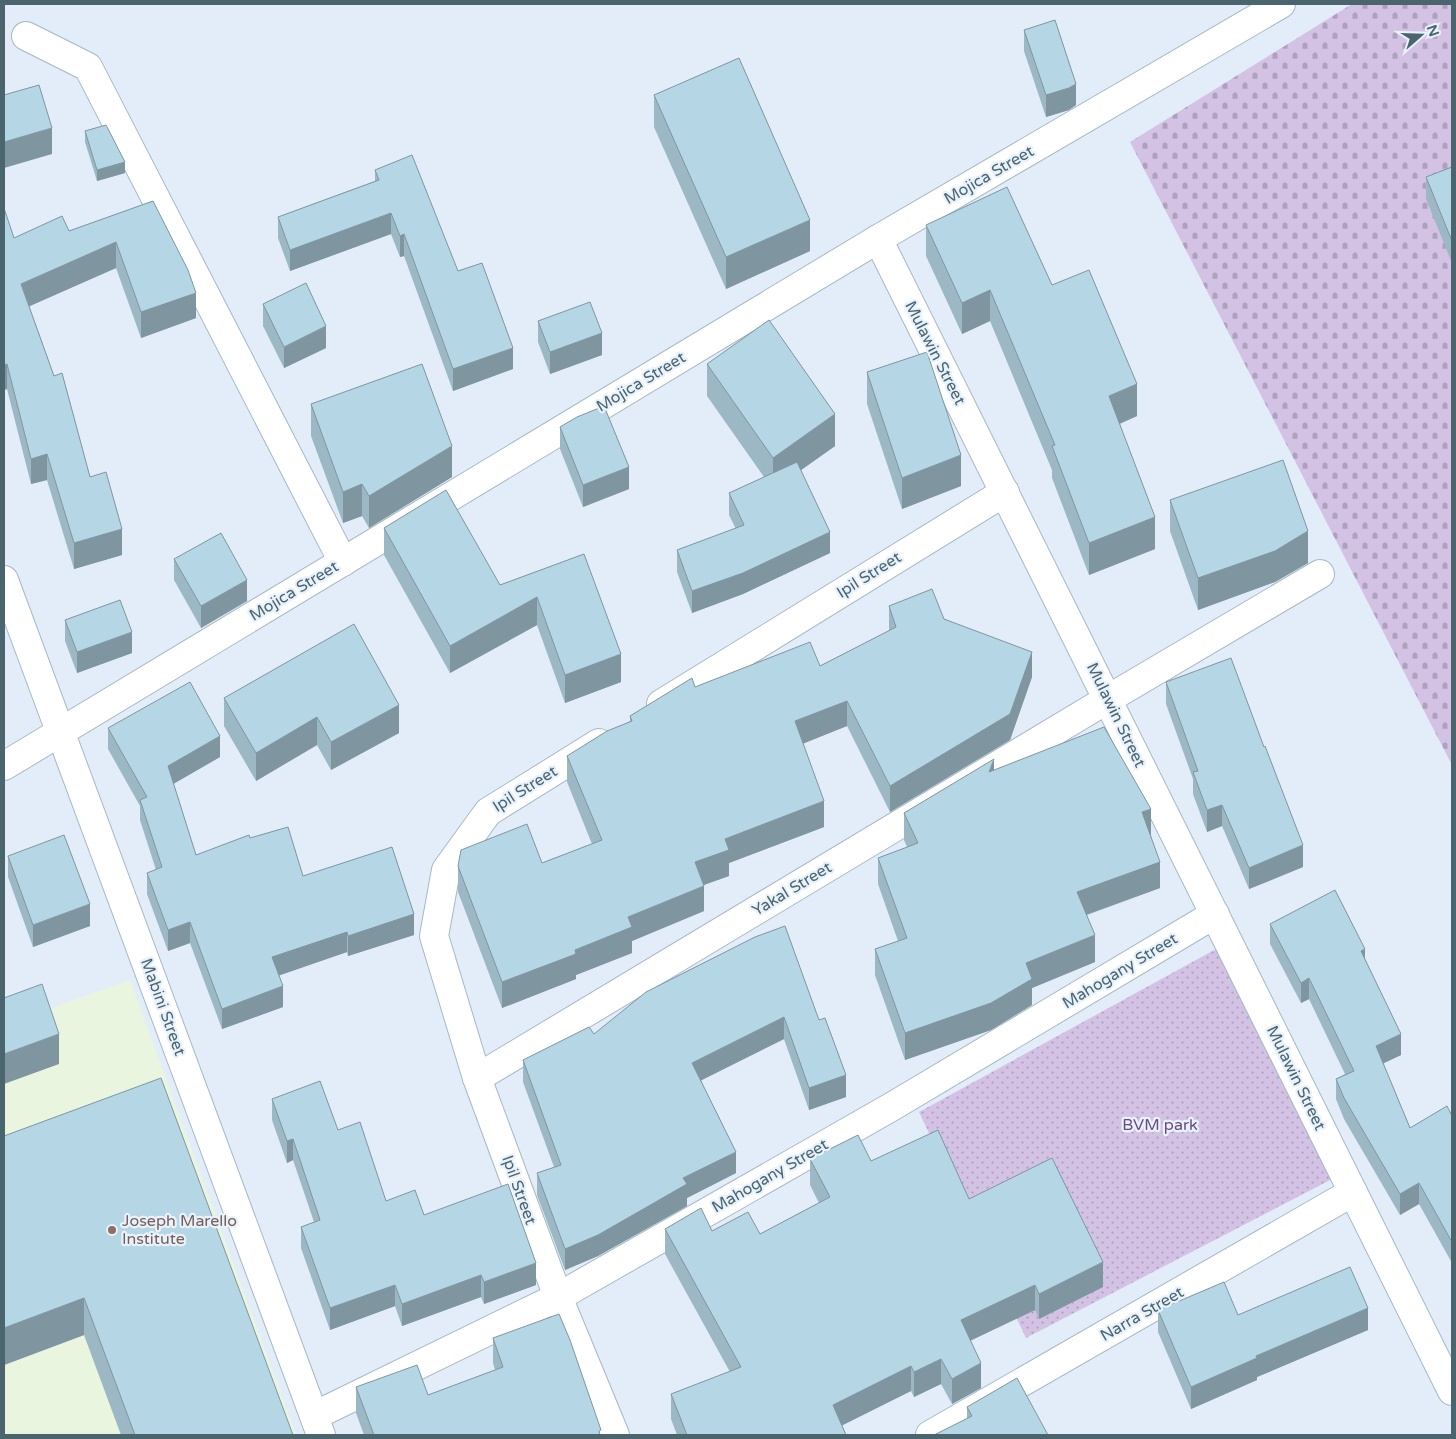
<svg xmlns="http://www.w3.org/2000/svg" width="1456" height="1439" viewBox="0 0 1456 1439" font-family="'Varela Round',sans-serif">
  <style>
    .education { fill: #e9f5df }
    .cemetery { fill: url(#cemetery-stones) }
    .park { fill: url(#park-dots) }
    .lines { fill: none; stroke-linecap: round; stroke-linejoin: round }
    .minor-casing { stroke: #a5b9c4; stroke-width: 30 }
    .minor { stroke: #fff; stroke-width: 28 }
    .wall { fill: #9cb8c4 }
    .shaded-wall { fill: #7f96a0 }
    .building { fill: #b5d6e4; stroke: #7f96a0 }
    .education-dot { fill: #8d6e63; stroke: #e8f2fd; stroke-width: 2 }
    .labels { text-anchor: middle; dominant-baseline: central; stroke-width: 4.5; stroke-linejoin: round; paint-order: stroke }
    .street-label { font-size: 16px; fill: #4b656e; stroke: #e8f2fd }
    .park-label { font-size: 16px; fill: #6b4a7e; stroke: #e8f2fd }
    .education-label { font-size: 16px; fill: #785e54; stroke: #e8f2fd; text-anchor: start }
  </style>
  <defs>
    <pattern id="cemetery-stones" width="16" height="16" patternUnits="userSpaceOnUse" patternTransform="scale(1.25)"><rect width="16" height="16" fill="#d4c2e5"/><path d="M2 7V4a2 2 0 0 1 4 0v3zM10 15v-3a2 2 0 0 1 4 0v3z" fill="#aea1be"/></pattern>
    <pattern id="park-dots" width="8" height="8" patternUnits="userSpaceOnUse" patternTransform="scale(1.25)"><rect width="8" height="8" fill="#d4c2e5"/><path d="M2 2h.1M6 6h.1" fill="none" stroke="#aea1be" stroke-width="1.8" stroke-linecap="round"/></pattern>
  </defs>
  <rect width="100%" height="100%" fill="#e2edf9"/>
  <!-- education -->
  <path class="education" d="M130,980l166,455h-292v-410z"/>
  <!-- cemetery -->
  <path class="cemetery" d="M1352,4h100v761l-322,-623z"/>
  <!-- park -->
  <path class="park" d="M1216,949l118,229 -308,160 -107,-226z"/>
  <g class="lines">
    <!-- minor casing -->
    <g class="minor-casing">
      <g id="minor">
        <path d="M26,36l62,31 255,495"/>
        <path d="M878,239l574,1152"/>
        <path d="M4,580l317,855"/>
        <path d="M661,704l344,-212"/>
        <path d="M599,743l-111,69 -42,58 -12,66 43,142 81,219 57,138"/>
        <path d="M4,766l874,-527 403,-235"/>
        <path d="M477,1078l631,-379 212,-125"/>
        <path d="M314,1416l244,-119 335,-191 322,-192"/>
        <path d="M930,1435l423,-243"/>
      </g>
    </g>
    <!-- minor -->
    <use href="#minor" class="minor"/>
  </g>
  <!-- wall -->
  <g class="wall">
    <path d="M1024,30l52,75 -7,5 -23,7 -22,-66z"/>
    <path d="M654,95l156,156 -84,38 -72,-162z"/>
    <path d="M85,131l40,42 -28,8 -12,-39z"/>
    <path d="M1452,167v96l-26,-64v-22z"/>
    <path d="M375,170l83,101 55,98 -60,22 -49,-135 -4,1 -9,-23 -101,37 -12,-33v-21l97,-36z"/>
    <path d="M153,201l43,117 -55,20 -25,-70 -87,38 61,171 32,78 -48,14 -27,-89 -16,4 -24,-95 -3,1 10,-152 55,-7z"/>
    <path d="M926,225l126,60 85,131 -17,8 35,125 -66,26 -37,-97v-8l-62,-149 -28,13 -36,-78z"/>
    <path d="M263,304l63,44 -42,20 -21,-42z"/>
    <path d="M538,321l64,34 -52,19 -12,-32z"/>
    <path d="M707,364l128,82 -34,24 29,83 -87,41 -51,19 -15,-41v-22l59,-21 -7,-14v-22l35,-16 -57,-81z"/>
    <path d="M867,372l94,114 -59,23 -35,-105z"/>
    <path d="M311,404l141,73 -83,51 -7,-12 -19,7 -32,-87z"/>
    <path d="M560,427l69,62 -46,18 -23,-58z"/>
    <path d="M1170,500l138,63 -33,19 -77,28 -28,-79z"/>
    <path d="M384,528l116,57 84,-31 37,128 -56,21 -28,-78 -87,48 -66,-118z"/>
    <path d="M174,559l73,42 -46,27 -27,-48z"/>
    <path d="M889,606l55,13 88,58 -22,63 -120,72 -43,-86 -44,17 21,84 -95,36v13l-25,9v26l-72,30v12l-56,22v4l-74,29 -44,-116v-26l84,-3 50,-19 -25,-62v-26l63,-35v-5l65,-29 125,-21 69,-35z"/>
    <path d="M65,620l67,33 -55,20 -12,-32z"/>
    <path d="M1166,682l137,185 -54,22 -27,-63 -15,6 -14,-38v-15l-27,-75z"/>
    <path d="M224,698l175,35 -68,37 -14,-25 -61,36 -32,-55z"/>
    <path d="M108,728l112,29 -47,27 23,71 54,-17 53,38 111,59 -66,21 -1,-4 -68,23 4,32 -61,22 -32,-86 -22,8 -21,-57v-21l9,-3 -16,-50v-14l-32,-57z"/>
    <path d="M994,770l157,65 9,53 -73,27 8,47 -63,26v17l-41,25 -86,30 -30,-85v-26l23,-8 -20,-57v-26l29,-11 -3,-7v-27z"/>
    <path d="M8,856l82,70 -57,21 -25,-70z"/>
    <path d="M1270,924l95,35 36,96 -18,8 27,65 42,-12v147l-33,-59 -19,11 -56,-96 -8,-20v-20l9,-5 -36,-75 -8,4 -31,-59z"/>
    <path d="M755,937l91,160 -37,13 -25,-71 -83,41 35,93 -49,25v8l-89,50 -33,14 -28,-75v-22l17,-6 -31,-85v-22l71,-26z"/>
    <path d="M272,1099l66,31 48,71 38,14 112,70 -52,19 -3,-7 -79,29 -7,-20 -65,24 -29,-82v-21l13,-5 -21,-62 -6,3 -15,-43z"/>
    <path d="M4,1136l289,299h-172l-37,-100 -80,30z"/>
    <path d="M810,1159l61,2 98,38 134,88 -64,32 -4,-9 -65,31 11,47 -29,16 -11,-20 -27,13 -3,-6 -69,34 4,10h-169l-6,-16v-25l59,-22 -65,-118v-25l95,5 59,-31 -9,-18z"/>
    <path d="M1158,1310l80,5 130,15 -111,47v3l-66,29 -33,-77z"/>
    <path d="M493,1338l108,97h-237l-8,-22v-26l72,8 67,-25 -2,-7z"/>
    <path d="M967,1407l81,28 -81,-16z"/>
  </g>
  <!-- shaded-wall -->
  <g class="shaded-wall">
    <path d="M1076,84v21l-7,5 -23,7v-22z"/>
    <path d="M52,128v26l-48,14v-26z"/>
    <path d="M125,162v11l-28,8v-11z"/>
    <path d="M391,213v21l-101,37v-21z"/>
    <path d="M810,220v31l-84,38v-32z"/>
    <path d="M404,234v22l-4,1v-21z"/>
    <path d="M116,242v26l-95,42v-26z"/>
    <path d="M990,290v31l-28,13v-31z"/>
    <path d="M196,293v25l-55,20v-26z"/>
    <path d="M326,326v22l-42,20v-21z"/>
    <path d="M602,333v22l-52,19v-22z"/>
    <path d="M513,348v21l-60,22v-22z"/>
    <path d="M7,364v25l-3,1v-25z"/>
    <path d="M1137,384v32l-28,12v-32z"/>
    <path d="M835,414v32l-62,44v-32z"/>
    <path d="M452,446v31l-83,51v-32z"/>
    <path d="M47,454v26l-16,4v-25z"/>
    <path d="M961,455v31l-59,23v-31z"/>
    <path d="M629,467v22l-46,18v-22z"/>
    <path d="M362,484v32l-19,7v-31z"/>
    <path d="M1155,517v32l-66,26v-32z"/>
    <path d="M122,529v26l-48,14v-26z"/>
    <path d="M1308,531v32l-33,19 -77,28v-32z"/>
    <path d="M830,532v21l-87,41 -51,19v-22z"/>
    <path d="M247,580v21l-46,27v-22z"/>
    <path d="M537,597v28l-87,48v-27z"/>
    <path d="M132,632v21l-55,20v-21z"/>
    <path d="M1032,652v25l-22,63 -120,72v-26z"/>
    <path d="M621,654v28l-56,21v-28z"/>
    <path d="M847,701v25l-52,21v-26z"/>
    <path d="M399,705v28l-68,37v-28z"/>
    <path d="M317,717v28l-61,36v-28z"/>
    <path d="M220,736v21l-52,30v-21z"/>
    <path d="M994,759v27l-5,-14z"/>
    <path d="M824,801v26l-95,36v13l-34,12v-26l30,-23z"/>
    <path d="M1222,805v21l-15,6v-22z"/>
    <path d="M1151,809v26l-9,4v-27z"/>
    <path d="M1303,845v22l-54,22v-21z"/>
    <path d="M1160,862v26l-83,30v-26z"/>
    <path d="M704,886v25l-72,30v12l-56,22v4l-74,29v-26l126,-65z"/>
    <path d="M90,904v22l-57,21v-22z"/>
    <path d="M414,914v21l-66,21v-20z"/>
    <path d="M190,922v21l-22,8v-21z"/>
    <path d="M347,932v20l-75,26v-21z"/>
    <path d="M1095,935v27l-63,26v17l-41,25 -86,30v-27l121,-70z"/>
    <path d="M1365,949v21l-4,-19z"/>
    <path d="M1309,978v21l-8,4v-20z"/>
    <path d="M283,986v21l-61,22v-20z"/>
    <path d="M784,1017v22l-92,46v-22z"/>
    <path d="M59,1034v30l-55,20v-30z"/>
    <path d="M1401,1034v21l-25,12v-21z"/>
    <path d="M846,1075v22l-37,13v-22z"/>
    <path d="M293,1139v21l-6,3v-22z"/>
    <path d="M736,1152v21l-49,25v8l-89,50 -33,14v-21l118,-71z"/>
    <path d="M1419,1183v21l-19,11v-21z"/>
    <path d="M1103,1262v25l-64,32v-25z"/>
    <path d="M536,1263v22l-52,19v-22z"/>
    <path d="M481,1275v22l-79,29v-22z"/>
    <path d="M395,1285v21l-65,24v-22z"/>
    <path d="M1035,1285v25l-74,35v-25z"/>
    <path d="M84,1298v37l-80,30v-37z"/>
    <path d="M1368,1308v22l-111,47v3l-66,29v-22l65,-31z"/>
    <path d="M941,1359v25l-27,13v-25z"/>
    <path d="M981,1363v25l-29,16v-25z"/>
    <path d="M911,1366v25l-78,39v-25z"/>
  </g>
  <!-- building -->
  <g class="building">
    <path d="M1055,20l21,64 -7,4 -23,7 -22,-65z"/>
    <path d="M739,58l71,162 -84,37 -72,-162z"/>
    <path d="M39,85l13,43 -48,14v-47z"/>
    <path d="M106,125l19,37 -28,8 -12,-39z"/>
    <path d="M412,155l46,116 24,-8 31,85 -60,21 -49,-135 -4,2 -9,-23 -101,37 -12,-33 101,-37 -4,-10z"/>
    <path d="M1452,167v74l-26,-64z"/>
    <path d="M1007,187l45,98 37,-15 48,114 -28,12 46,121 -66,26 -37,-97 3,-1 -65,-155 -28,13 -36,-78z"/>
    <path d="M153,201l35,69 8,23 -55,19 -25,-70 -95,42 33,92 8,-3 28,104 16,-5 16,57 -48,14 -27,-89 -16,5 -24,-95 -3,1v-157l10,30 48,-22 7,15z"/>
    <path d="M306,283l20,43 -42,21 -21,-43z"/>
    <path d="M590,302l12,31 -52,19 -12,-31z"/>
    <path d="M769,320l66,94 -62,44 -66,-94z"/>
    <path d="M927,352l34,103 -59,23 -35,-106z"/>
    <path d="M422,364l30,82 -83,50 -7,-12 -19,8 -32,-88z"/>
    <path d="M604,406l25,61 -46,18 -23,-58 17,-10z"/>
    <path d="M1283,460l25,71 -33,20 -77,27 -28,-78z"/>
    <path d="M797,462l33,70 -87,41 -51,18 -15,-41 67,-25 -15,-32z"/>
    <path d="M446,490l54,95 84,-31 37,100 -56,21 -28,-78 -87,49 -66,-118z"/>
    <path d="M221,533l26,47 -46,26 -27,-47z"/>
    <path d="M932,589l12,30 88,33 -22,62 -120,72 -43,-85 -52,20 29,80 -99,38 4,11 -34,12 9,24 -76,31 4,10 -57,23 1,4 -74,28 -44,-116 3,-16 66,-26 15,39 60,-23 -35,-84 40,-25 25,-10 -2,-5 62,-38 3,9 115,-45 10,24 76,-39 -7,-21z"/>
    <path d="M120,600l12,32 -55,20 -12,-32z"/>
    <path d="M354,624l45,81 -68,37 -14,-25 -61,36 -32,-55z"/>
    <path d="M1231,658l33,89 1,-1 38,99 -54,23 -27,-63 -15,5 -14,-38 5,-1 -32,-89z"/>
    <path d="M190,682l30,54 -52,30 28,89 53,-20 1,3 38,-11 15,49 89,-29 22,67 -66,22 -1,-4 -75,25 11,29 -61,23 -32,-87 -22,8 -21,-57 15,-6 -22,-67 7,-3 -39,-69z"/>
    <path d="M1104,727l47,82 -9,3 18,50 -83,30 18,43 -69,28 6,16 -41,24 -86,30 -30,-84 32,-11 -29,-80 40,-15 -14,-30 90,-54 -5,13z"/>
    <path d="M64,835l26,69 -57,21 -25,-69z"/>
    <path d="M1335,890l30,59 -4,2 40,83 -25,12 34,82 37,-22 5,10v126l-33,-59 -19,11 -56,-96 -8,-19 18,-8 -45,-93 -8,5 -31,-59z"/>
    <path d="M785,926l34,94 6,-2 21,57 -37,13 -25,-71 -92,46 44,89 -53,26 4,6 -89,51 -33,14 -28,-76 24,-8 -38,-105 66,-33 5,7 52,-42 109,-55z"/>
    <path d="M42,984l17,50 -55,20v-56z"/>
    <path d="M161,1078l132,357h-158l-51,-137 -80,30v-192z"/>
    <path d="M320,1081l18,49 22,-8 26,79 29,-11 9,25 84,-31 28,79 -52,19 -3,-7 -79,29 -7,-19 -65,23 -29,-81 19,-7 -27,-81 -6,2 -15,-42z"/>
    <path d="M938,1130l31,69 83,-41 51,104 -64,32 -4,-9 -74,35 20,43 -29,16 -11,-20 -27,13 -3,-6 -78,39 13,30h-159l-16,-41 70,-27 -76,-138 36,-21 11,23 36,-19 12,22 70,-37 -20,-38 48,-24 13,26z"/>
    <path d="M1350,1267l18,41 -112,48 1,2 -66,29 -33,-77 66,-28 14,33z"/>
    <path d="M559,1314l11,26 31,90 -2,1 1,4h-226l-18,-48 61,-22 11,30 75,-28 -10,-29z"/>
    <path d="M1017,1378l31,57h-114l38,-19 -5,-9z"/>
  </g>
  <!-- markers -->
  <circle class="education-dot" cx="112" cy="1230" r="5"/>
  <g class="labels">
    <!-- street labels -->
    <g class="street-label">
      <text transform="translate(989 175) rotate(-30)">Mojica Street</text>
      <text transform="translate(935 353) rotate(63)">Mulawin Street</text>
      <text transform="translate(641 382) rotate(-31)">Mojica Street</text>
      <text transform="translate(869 575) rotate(-32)">Ipil Street</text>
      <text transform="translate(294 591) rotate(-31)">Mojica Street</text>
      <text transform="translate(1116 715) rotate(64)">Mulawin Street</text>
      <text transform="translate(525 789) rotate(-32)">Ipil Street</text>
      <text transform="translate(792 889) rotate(-31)">Yakal Street</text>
      <text transform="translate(1120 971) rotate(-31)">Mahogany Street</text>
      <text transform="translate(163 1007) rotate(70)">Mabini Street</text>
      <text transform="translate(1296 1078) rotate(64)">Mulawin Street</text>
      <text transform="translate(770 1176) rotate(-30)">Mahogany Street</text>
      <text transform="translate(519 1190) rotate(70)">Ipil Street</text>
      <text transform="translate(1142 1314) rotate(-30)">Narra Street</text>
    </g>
    <!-- park labels -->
    <g class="park-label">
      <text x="1160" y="1125">BVM park</text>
    </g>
    <!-- education labels -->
    <g class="education-label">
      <text x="122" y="1221">Joseph Marello<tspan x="122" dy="18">Institute</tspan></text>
    </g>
  </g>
  <!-- border -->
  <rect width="1456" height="1439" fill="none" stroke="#4b656e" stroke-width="10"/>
  <!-- north arrow -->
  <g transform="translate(1421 35) rotate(70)" stroke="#e8f2fd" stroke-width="4" paint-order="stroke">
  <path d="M0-4L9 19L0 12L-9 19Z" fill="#4b656e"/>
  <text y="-8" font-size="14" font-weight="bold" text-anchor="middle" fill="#4b656e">N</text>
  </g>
</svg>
